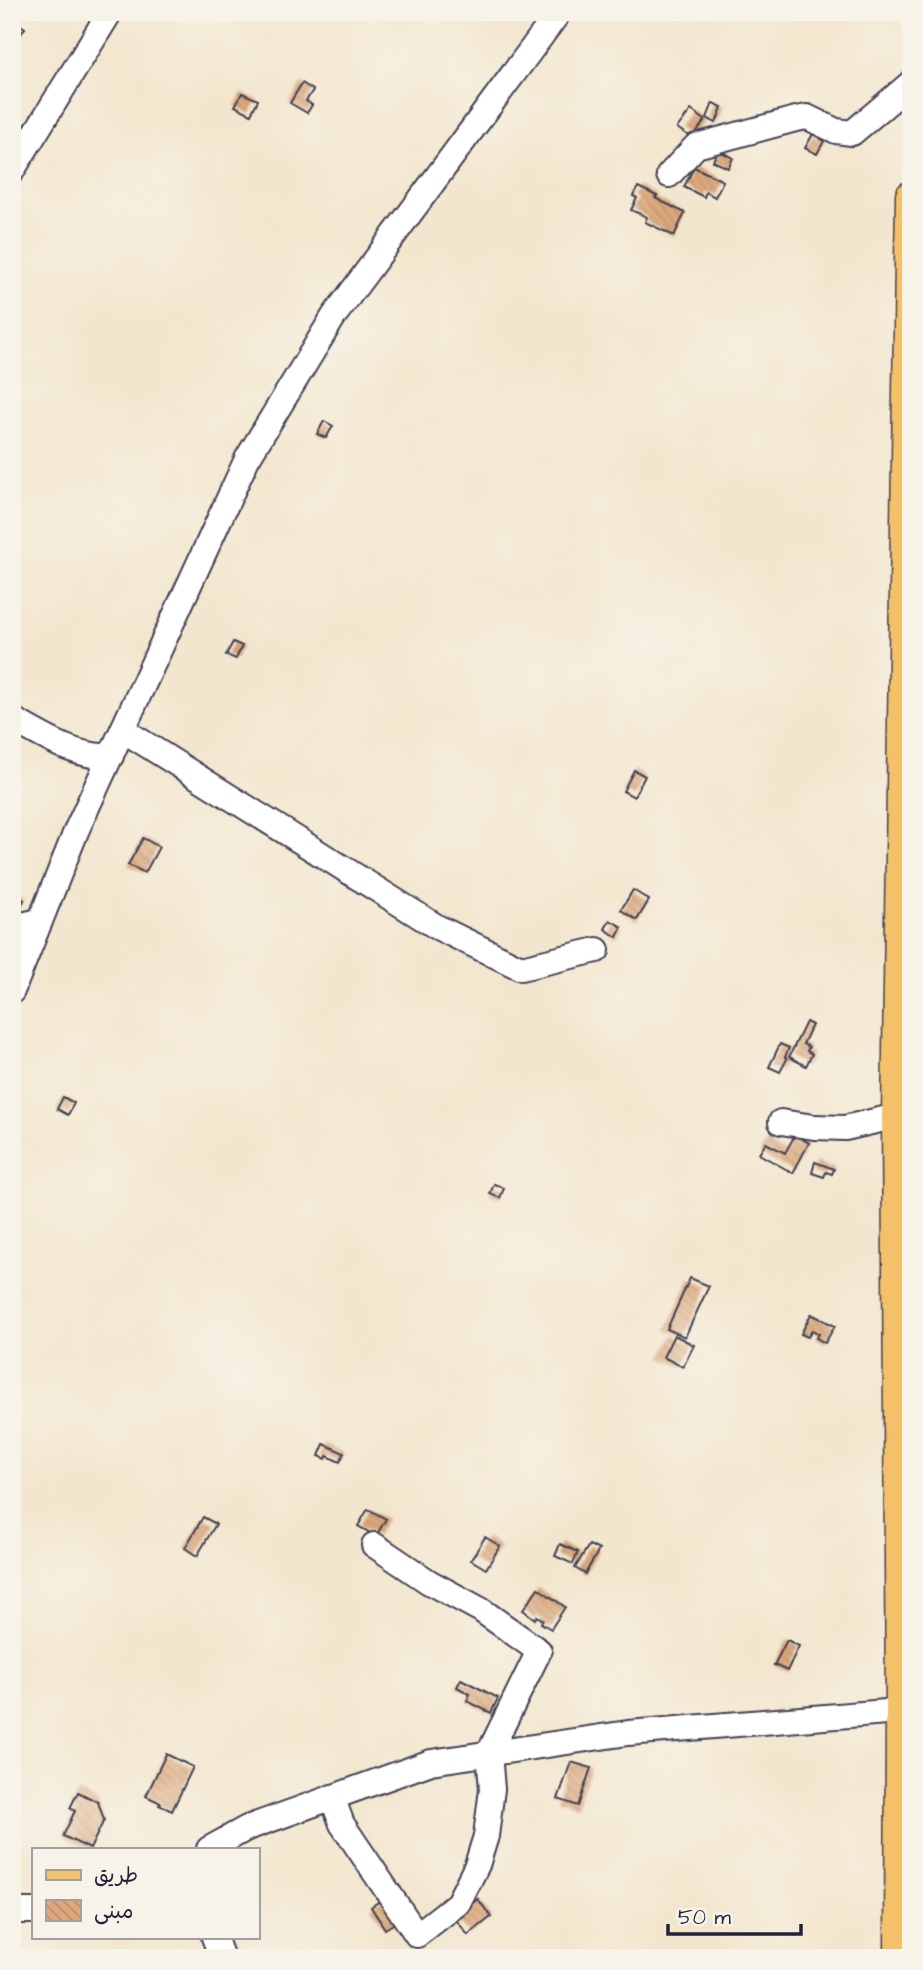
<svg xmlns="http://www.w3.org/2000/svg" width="923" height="1970" viewBox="0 0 923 1970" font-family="'Architects Daughter','Playpen Sans Arabic',sans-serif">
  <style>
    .building { fill: url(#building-back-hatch) }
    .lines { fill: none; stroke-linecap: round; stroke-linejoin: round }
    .minor-casing { stroke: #413f51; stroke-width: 28 }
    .major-casing { stroke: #413f51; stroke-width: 33 }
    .minor { stroke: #fff; stroke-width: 24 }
    .major { stroke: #f4c16b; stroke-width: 30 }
  </style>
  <defs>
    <pattern id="building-back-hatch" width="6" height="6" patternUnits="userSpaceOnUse" patternTransform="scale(1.75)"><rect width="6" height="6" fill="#dca87c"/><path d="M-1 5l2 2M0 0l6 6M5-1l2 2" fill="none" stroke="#bc906c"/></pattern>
  </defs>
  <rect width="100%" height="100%" fill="#f7f3e8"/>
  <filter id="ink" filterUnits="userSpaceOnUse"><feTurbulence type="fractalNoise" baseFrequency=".0143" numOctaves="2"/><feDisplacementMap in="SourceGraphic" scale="14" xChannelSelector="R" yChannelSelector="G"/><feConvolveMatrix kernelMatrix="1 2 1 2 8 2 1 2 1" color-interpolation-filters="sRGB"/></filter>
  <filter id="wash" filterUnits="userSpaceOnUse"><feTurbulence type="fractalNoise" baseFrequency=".00686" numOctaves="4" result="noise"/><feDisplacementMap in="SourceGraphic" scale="28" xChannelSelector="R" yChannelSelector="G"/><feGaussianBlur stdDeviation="1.57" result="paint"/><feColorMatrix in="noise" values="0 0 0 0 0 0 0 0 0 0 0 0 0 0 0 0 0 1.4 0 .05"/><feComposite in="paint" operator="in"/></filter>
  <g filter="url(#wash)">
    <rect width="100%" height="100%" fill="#f3e6ce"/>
    <g id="blocks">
      <!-- building -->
      <g class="building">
        <path d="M12,19l13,9 -13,19z"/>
        <path d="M302,83l11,7 -7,11 6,4 -5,8 -17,-10z"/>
        <path d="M242,93l16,7 -7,14 -16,-8z"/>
        <path d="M713,103l9,4 -6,16 -9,-5z"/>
        <path d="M691,110l14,10 -13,18 -15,-10z"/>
        <path d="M813,134l11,7 -7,13 -12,-6z"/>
        <path d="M718,150l15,8 -5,10 -15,-7z"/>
        <path d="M694,167l29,14 -8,16 -9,-5 -2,5 -20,-10z"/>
        <path d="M638,187l19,9 -2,2 30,15 -11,23 -29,-14 2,-5 -16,-7 6,-12 -4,-2z"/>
        <path d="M324,421l9,5 -7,12 -9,-4z"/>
        <path d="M233,642l9,4 -6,13 -10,-4z"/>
        <path d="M634,770l11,6 -11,21 -11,-6z"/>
        <path d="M143,838l16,9 -14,26 -17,-8z"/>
        <path d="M633,890l16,10 -12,20 -16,-10z"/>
        <path d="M12,894l12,6 -10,19 -2,-1z"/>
        <path d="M610,920l12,7 -5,10 -12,-8z"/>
        <path d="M806,1022l6,3 -9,19 6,3 -2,4 5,3 -6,12 -17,-9z"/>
        <path d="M780,1044l9,4 -4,9 2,2 -7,13 -11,-5z"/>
        <path d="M63,1097l11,6 -6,12 -11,-6z"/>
        <path d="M795,1135l14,8 -16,30 -34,-19 7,-11 19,10z"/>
        <path d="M815,1162l19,7 -2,5 -6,-2 -2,5 -12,-4z"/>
        <path d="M494,1184l10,4 -4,10 -10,-4z"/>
        <path d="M690,1278l19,8 -24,51 -18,-8z"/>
        <path d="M811,1314l24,12 -10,17 -9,-5 3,-4 -7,-4 -4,7 -7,-3z"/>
        <path d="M674,1335l20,10 -11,22 -20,-10z"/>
        <path d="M324,1444l20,9 -4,9 -13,-6 -1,3 -7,-3z"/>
        <path d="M368,1509l18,10 -10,17 -18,-10z"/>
        <path d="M203,1517l13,7 -19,32 -12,-8z"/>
        <path d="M485,1537l15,9 -14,23 -15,-9z"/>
        <path d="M560,1544l18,8 -5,12 -18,-8z"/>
        <path d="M589,1545l10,5 -14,24 -10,-6z"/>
        <path d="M538,1588l27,19 -14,22 -10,-6 2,-3 -6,-4 -2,3 -12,-9z"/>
        <path d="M787,1640l12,6 -12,25 -13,-6z"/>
        <path d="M461,1679l37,19 -7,15 -24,-12 3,-7 -13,-7z"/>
        <path d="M166,1754l27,13 -21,44 -13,-6 2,-2 -15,-7z"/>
        <path d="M571,1762l20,6 -13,38 -20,-7z"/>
        <path d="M78,1792l20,10 6,18 -14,29 -27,-13 12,-25 -5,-3z"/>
        <path d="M384,1898l14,23 -13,8 -14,-22z"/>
        <path d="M478,1899l13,18 -23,18 -14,-18z"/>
      </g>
    </g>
  </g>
  <g filter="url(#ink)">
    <use href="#blocks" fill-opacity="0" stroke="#413f51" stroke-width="2"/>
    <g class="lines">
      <!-- minor casing -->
      <g class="minor-casing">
        <g id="minor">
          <path d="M12,171l98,-159"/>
          <path d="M669,175l27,-29 100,-27 11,-2 29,14 16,2 59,-50"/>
          <path d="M12,719c31,17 63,39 99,37"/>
          <path d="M123,730l314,197 84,41 76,-18"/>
          <path d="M12,927l28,-6"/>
          <path d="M12,991l65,-162 170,-370 87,-143 225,-304"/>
          <path d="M781,1122l33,5 31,1 52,-12"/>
          <path d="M332,1797l10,27 75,111 41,-32 19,-38 9,-29 6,-47 -3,-36 50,-102 -58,-41 -52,-28 -55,-37"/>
          <path d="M209,1849l38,-21 184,-66 197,-29 283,-23"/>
          <path d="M12,1911h21"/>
          <path d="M214,1937l8,21"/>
        </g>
      </g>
      <!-- major casing -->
      <g class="major-casing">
        <path id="major" d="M900,1958l1,-248 -4,-594 14,-920"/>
      </g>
      <!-- minor -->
      <use href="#minor" class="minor"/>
      <!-- major -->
      <use href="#major" class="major"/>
    </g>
  </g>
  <!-- margin -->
  <rect width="923" height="1970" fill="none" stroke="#f7f3e8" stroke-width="42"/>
  <!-- legend -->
  <rect x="32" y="1848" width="228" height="91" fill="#f7f3e8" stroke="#a29fa3" stroke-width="2"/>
  <rect x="46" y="1870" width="35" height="10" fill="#f4c16b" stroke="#a29fa3" stroke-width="2"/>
  <text x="94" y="1882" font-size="21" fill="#22223b">طريق</text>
  <rect x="46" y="1900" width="35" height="21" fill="url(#building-back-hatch)" stroke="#a29fa3" stroke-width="2"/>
  <text x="94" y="1918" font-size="21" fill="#22223b">مبنى</text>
  <!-- scale -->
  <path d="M668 1924v10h133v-10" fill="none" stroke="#22223b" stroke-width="3.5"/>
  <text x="678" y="1924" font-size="21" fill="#22223b" stroke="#f7f3e8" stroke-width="5" paint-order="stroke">50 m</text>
</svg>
